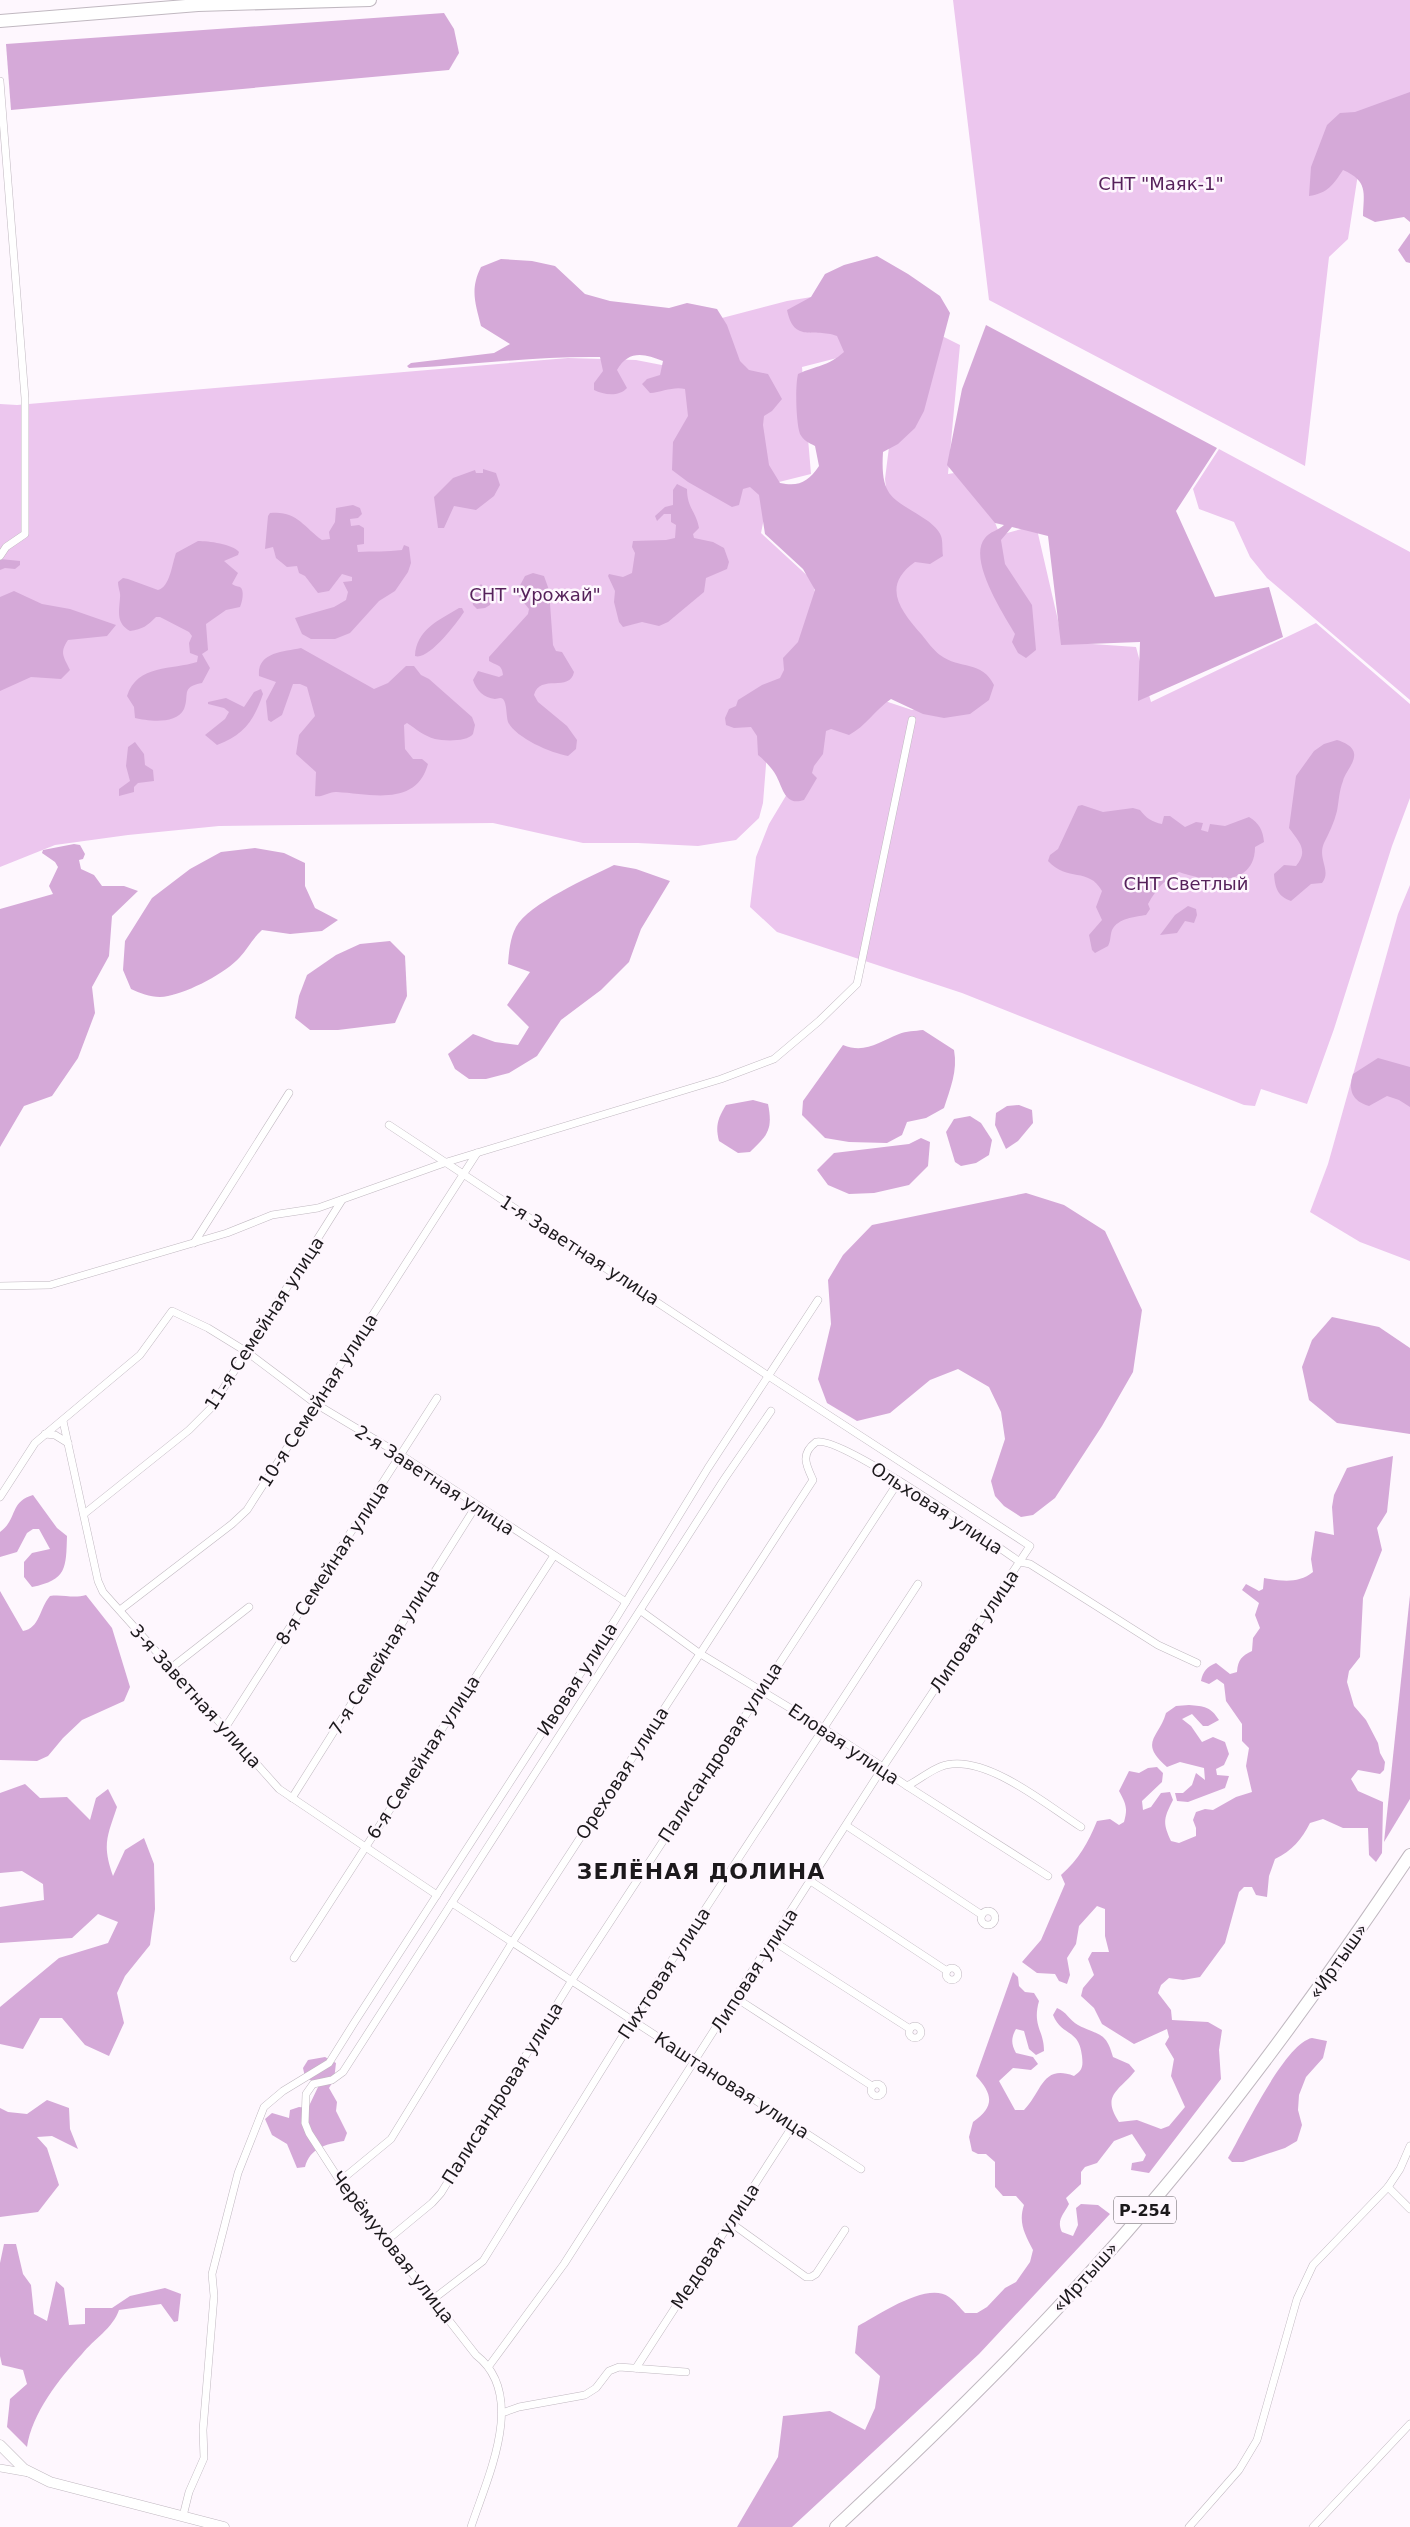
<svg xmlns="http://www.w3.org/2000/svg" width="1410" height="2527" viewBox="0 0 1410 2527" font-family="'DejaVu Sans',sans-serif">
  <style>
    .green { fill: #ecc6ee }
    .forest { fill: #d5a9d8 }
    .lines { fill: none; stroke-linecap: round; stroke-linejoin: round }
    .street-casing { stroke: #c0b8c0; stroke-width: 8 }
    .secondary-casing { stroke: #c0b8c0; stroke-width: 11 }
    .highway-casing { stroke: #c0b8c0; stroke-width: 14 }
    .street { stroke: #fff; stroke-width: 7 }
    .secondary { stroke: #fff; stroke-width: 10 }
    .highway { stroke: #fff; stroke-width: 12 }
    .labels { text-anchor: middle; dominant-baseline: central; stroke-width: 5; stroke-linejoin: round; paint-order: stroke }
    .shield { fill: #fef7fe; stroke: #605c60; stroke-width: 1 }
    .shield-label { font-size: 16px; font-weight: bold; fill: #1c191c }
    .park-label { font-size: 18px; fill: #56225b; stroke: #fef7fe }
    .street-label { font-size: 18px; fill: #1c191c; stroke: #fef7fe }
    .district-label { font-size: 22px; font-weight: bold; letter-spacing: 1px; fill: #1c191c; stroke: #fef7fe }
  </style>
  <rect width="100%" height="100%" fill="#fef7fe"/>
  <!-- green -->
  <g class="green">
    <path d="M953,0h457v128l-46,7 -16,104 -19,18 -24,209 -316,-166z"/>
    <path d="M836,293l9,63 -43,11 9,107 -40,10 -10,49 51,47 6,24 -51,148 -4,51 -4,15 -23,22 -38,6 -60,-3h-55l-90,-20 -274,3 -91,9 -73,10 -55,22v-463l17,1 551,-47 68,2 36,7 50,-49 65,-17z"/>
    <path d="M938,334l22,11 -12,129 26,-4 26,65 36,-10 27,117 73,5 15,55 165,-79 94,81v94l-18,48 -58,183 -27,75 -46,-15 -6,17 -11,-1 -282,-112 -185,-61 -27,-25 6,-50 13,-33 30,-50 28,-58 55,-16 30,10 50,-13 -72,-93 3,-57 -8,-68 5,-40z"/>
    <path d="M1219,449l191,103v148l-143,-122 -17,-21 -16,-35 -35,-13 -6,-20z"/>
    <path d="M1410,885v376l-50,-19 -50,-30 18,-48 70,-250z"/>
  </g>
  <!-- forest -->
  <g class="forest">
    <path d="M444,13l10,16 5,24 -10,17 -438,40 -5,-66z"/>
    <path d="M1410,92v130l-6,-5 -29,5 -12,-6c1,-24 5,-35 -20,-46 -10,15 -15,23 -34,26l2,-29 16,-42 13,-12 15,-1z"/>
    <path d="M1410,233v30l-4,-1 -8,-12z"/>
    <path d="M877,256l31,18 32,22 10,17 -26,98 -9,17 -17,16 -15,8c-3,48 11,46 45,69 5,4 11,9 13,15 2,5 1,14 2,20l-13,8 -15,-2c-34,24 -15,48 7,73 5,6 11,15 18,20 20,15 42,5 54,30l-5,15 -19,14 -26,4 -21,-4 -32,-15c-16,11 -25,27 -42,36l-18,-6 -5,2 -3,23 -9,12 -2,7 5,5 -13,22c-21,7 -21,-15 -30,-28 -4,-6 -10,-12 -16,-17l-1,-19 -6,-9 -17,1 -8,-3 -1,-7 4,-9 7,-3 2,-6 24,-15 18,-7 4,-8 -1,-12 15,-16 17,-52 -12,-21 -38,-35 -6,-39 -9,-8 -7,2 -4,16 -7,2 -44,-25 -16,-12 1,-28 15,-26 -3,-27c-11,-3 -23,3 -35,4l-8,-9 5,-5 13,-4 3,-14c-19,-8 -35,-11 -46,9l10,18c-8,9 -23,7 -33,2v-7l9,-12 -3,-14c-63,-1 -127,8 -191,11l-2,-2 4,-3 83,-10 16,-9 -29,-18c-6,-24 -11,-37 0,-59l20,-8 31,2 23,5 30,28 25,7 59,7 18,-5 30,6 10,16 13,36 9,9 19,4 14,25 -10,12 -8,5 -1,9 6,40 11,18c19,4 28,-1 39,-17l-4,-20c-6,-3 -12,-6 -15,-12 -4,-11 -5,-48 -2,-60 19,-9 29,-7 46,-22l-7,-16c-24,-9 -43,8 -50,-26l24,-13 14,-23 19,-9z"/>
    <path d="M986,325l231,123 -41,63 39,86 54,-10 14,50 -145,64 2,-59 -79,3 -13,-109 -36,-9 -11,13 4,24 27,41 4,45 -10,8 -8,-5 -6,-11 3,-8c-11,-19 -48,-75 -30,-96 4,-6 14,-8 19,-13l-9,-2 -48,-58 15,-76z"/>
    <path d="M483,469l13,4 4,12 -6,11 -18,14 -22,-4 -10,22h-6l-4,-31 19,-19 22,-8 1,3h7z"/>
    <path d="M677,484l10,5c0,19 9,22 12,39l-6,6 1,4 19,4 11,6 5,14 -2,7 -21,9 -2,14 -36,30 -9,4 -17,-4 -19,5 -4,-5 -5,-20 1,-11 -7,-15 1,-2 14,3 9,-4 3,-20 -3,-6 1,-6 33,-1 9,-2 1,-13 -5,-3v-8h-7l-7,7 -2,-5 10,-9 8,-2v-15z"/>
    <path d="M353,505l7,3 2,6 -4,4 -8,1 1,7 8,-1 5,3v16l-7,1 1,7c15,-1 29,0 44,-2l2,-5 5,2 2,16 -3,9 -13,19 -16,10 -29,32 -15,6h-24l-9,-5 -7,-16 39,-11 12,-7 2,-8 -5,-10 9,-1v-4l-10,-3 -13,17 -11,2 -13,-17 -6,-3 -2,-7 -10,1 -11,-9 -3,-11 -8,2 3,-33 2,-3c26,-3 33,13 52,27l8,-1 -1,-7 6,-10 1,-14z"/>
    <path d="M198,541c10,0 35,3 41,11l-1,3 -14,6 14,12 -6,11c3,2 5,2 8,3 5,3 2,16 0,20l-14,3 -20,14 2,26 -6,4 8,14 -8,15c-22,4 -12,12 -18,26 -8,16 -36,12 -49,9l-1,-11 -7,-11c10,-32 46,-26 70,-34l1,-6 -8,-3 -1,-10 3,-7 -3,-4 -29,-15h-4c-9,9 -13,12 -26,14 -14,-8 -11,-19 -10,-33 1,-5 -2,-10 -2,-16l5,-4 5,1 30,11c12,-3 14,-26 18,-37z"/>
    <path d="M0,559l20,2v4l-5,4 -10,-1 -5,2z"/>
    <path d="M533,573l11,3 5,14 4,55 3,6 6,1 12,20c-4,21 -34,1 -40,23l4,7 29,24 10,14 -1,9 -8,7c-17,-3 -52,-18 -60,-34 -2,-6 -1,-19 -5,-23 -3,-2 -5,0 -8,0 -11,-1 -19,-9 -22,-19l5,-9 21,6 4,-2c-1,-11 -6,-9 -14,-14v-4l39,-43 1,-5 -13,-16 9,-17z"/>
    <path d="M481,584l12,12 -3,9 -5,3 -8,1 -4,-4 -2,-10z"/>
    <path d="M14,591l28,13 28,5 46,16 -9,11 -39,4c-9,13 -4,17 2,30l-9,9 -30,-2 -31,14v-94z"/>
    <path d="M459,608h3l2,4c-8,12 -36,49 -49,44 1,-26 24,-36 44,-48z"/>
    <path d="M301,648l73,41 14,-6 18,-17h8l7,9 8,4 43,38 3,8 -2,9c-6,8 -29,7 -38,5 -11,-3 -19,-10 -28,-16l-3,2 1,24 8,10h9l6,5c-12,43 -57,30 -91,28 -8,-1 -15,6 -22,4l1,-24 -20,-18 3,-19 16,-19 -8,-29 -7,-3h-7l-11,31 -11,7 -3,-2 -2,-19 10,-19 -17,-6c-2,-24 24,-24 42,-28z"/>
    <path d="M261,689l2,5c-9,26 -19,41 -46,51l-12,-10 20,-16 4,-7 -5,-4 -16,-4v-2l18,-4 18,9 10,-15z"/>
    <path d="M1337,740c7,2 19,7 17,17 -1,8 -9,16 -11,24 -4,10 -4,20 -6,30 -3,12 -8,22 -13,32 -7,16 8,28 -2,40l-11,1 -20,17c-14,-5 -16,-14 -17,-27l10,-9 12,1c13,-16 3,-24 -7,-38l7,-52 18,-25 10,-7z"/>
    <path d="M135,742l9,12 1,11 8,5 1,11 -16,2 -4,4v5l-15,4v-7l11,-8 -4,-15 2,-19z"/>
    <path d="M1082,805l21,7 30,-4 7,2c6,8 12,12 22,14l2,-8h6l15,11 11,-5 7,1 -2,7 7,2 2,-8 15,2 24,-9c10,6 14,13 15,25l-9,5c0,41 -48,35 -76,25 -15,8 -22,16 -31,32l2,5 -4,6c-11,2 -28,3 -34,15 -2,5 -1,11 -4,16l-13,7 -3,-3 -3,-15 13,-15 -6,-13 6,-16c-13,-24 -35,-9 -54,-30l2,-6 8,-6 20,-43z"/>
    <path d="M74,844l6,1 5,9 -2,5 -4,1 2,9 13,6 8,11h22l14,5 -26,25 -3,40 -17,31 3,26 -17,45 -26,38 -28,10 -24,41v-238l53,-15 -4,-8 9,-19 -3,-5 -13,-9 1,-3z"/>
    <path d="M255,848l29,5 21,10v23l10,22 23,12 -16,11 -32,3 -28,-4c-10,9 -14,18 -22,27 -14,16 -51,35 -72,39 -13,3 -26,-2 -37,-7l-8,-19 2,-29 27,-43 38,-29 31,-17z"/>
    <path d="M614,865l22,4 34,12 -29,48 -12,33 -28,28 -40,30 -24,36 -28,17 -23,6h-17l-14,-10 -7,-15 25,-20 22,8 23,3 11,-18 -22,-22 23,-33 -22,-8c1,-12 2,-26 8,-37 12,-23 74,-50 98,-62z"/>
    <path d="M1188,906l8,3 1,6 -3,8 -9,-2 -8,12 -17,2 15,-20z"/>
    <path d="M390,941l15,15 2,40 -12,27 -57,7h-28l-15,-12 4,-22 8,-21 29,-20 24,-11z"/>
    <path d="M923,1030l31,20c4,21 -4,39 -10,58l-18,10 -19,4 -5,13 -15,8 -38,-1 -24,-4 -23,-23 1,-14 40,-56c22,9 36,-3 56,-11 7,-3 16,-3 24,-4z"/>
    <path d="M1378,1058l32,9v40l-11,-7 -12,-4 -18,10c-17,-5 -21,-16 -16,-32z"/>
    <path d="M753,1100l15,4c5,25 0,31 -18,48l-12,1 -19,-12c-4,-15 -1,-23 7,-36z"/>
    <path d="M1019,1105l13,5 1,13 -15,18 -12,8 -11,-24 1,-12 11,-7z"/>
    <path d="M970,1116l11,7 11,17 -3,15 -13,8 -15,3 -6,-4 -9,-30 8,-13z"/>
    <path d="M921,1138l9,4 -2,24 -19,19 -35,8 -25,1 -21,-9 -11,-15 17,-17 75,-9z"/>
    <path d="M1026,1193l38,12 41,26 37,79 -9,62 -31,54 -47,72 -22,17 -12,2 -17,-11 -9,-10 -4,-15 14,-42 -4,-27 -12,-25 -31,-18 -28,11 -40,33 -33,8 -30,-18 -9,-24 13,-55 -3,-44 15,-25 29,-30z"/>
    <path d="M1332,1317l47,10 31,21v86l-73,-11 -28,-23 -7,-33 10,-27z"/>
    <path d="M1393,1456l-6,56 -10,16 5,22 -19,48 -3,59 -11,14 -2,11 7,24 12,14 12,23 2,10 5,9 -1,8 -4,4 -22,-4 -7,9 7,12 25,11 -1,51 -6,9 -7,-7 -1,-27h-25l-20,-9 -13,4c-8,16 -18,28 -35,36l-6,17 -2,21 -11,-2 -4,-8h-8l-5,5 -14,51 -25,34 -17,3 -14,-2 -8,7 -3,8 13,17 1,10 36,2 14,8 -3,20 2,29 -72,94 -18,-3 1,-7 11,-2 3,-6 -14,-21 -18,7 -17,22 -12,4 -4,5v12l-15,14 3,6c-5,10 -13,16 -7,28l11,4 5,-11 -2,-17 5,-4 17,1 12,9 -131,140 -187,173h-55l41,-70 5,-41 47,-5 35,19 10,-22 5,-32 -25,-23 3,-27c21,-11 69,-45 91,-29 6,4 11,11 16,16h12l10,-6 18,-19 11,-6 14,-20 3,-12c-8,-16 -15,-27 -9,-45l-8,-9h-13l-8,-9v-25l-9,-8h-8l-6,-3 -3,-14 4,-15c22,-15 20,-28 3,-46l37,-104 5,5 1,9 6,6 9,1 5,8c-7,25 5,29 5,50l-8,4 -7,-6 -5,-18 -8,-2c-5,9 -5,15 0,24l17,4 5,7 -7,6 -18,-2 -14,13 16,29h9c18,-18 18,-46 50,-34 9,-6 9,-10 8,-20 -3,-28 -20,-19 -29,-41l4,-7c10,4 12,12 21,17 21,11 28,6 35,32l16,7 6,7c-16,20 -34,24 -16,51l18,-2 24,9 8,-3 16,-19 -14,-31 3,-17 -9,-15 4,-7 -2,-8 -33,15 -32,-20 -8,-16 -13,-12 2,-8 11,-13 -6,-16 4,-7h17l-4,-16v-27l-8,-3 -18,20 -3,18 -9,14 3,17 -3,9 -8,-3 -4,-7 -18,-1 -15,-11 19,-22 24,-56 -4,-9c18,-16 27,-32 36,-54l13,-2 9,6 5,-3c4,-14 2,-18 -5,-31l10,-20 10,2 9,-5 9,-1 6,6 -1,9 -20,19 1,9 8,-3 10,-14 9,-1 3,8c-9,18 -11,22 -2,41l8,2 17,-7v-8l-3,-8 3,-8 9,-3 8,1 23,-13 16,-5 -6,-26 3,-18 -7,-7v-17l-16,-23 -2,-17 -7,-5 -8,5 -8,-3c2,-10 6,-14 15,-18l14,11 7,-2c1,-13 5,-16 15,-21l1,-13 7,-10 -5,-13 4,-12 -17,-13 4,-6 13,7 4,-2 1,-11c17,3 34,6 49,-6l-2,-13 4,-28 19,4 -2,-28 2,-12 13,-27z"/>
    <path d="M33,1495l24,33 10,8c-1,32 0,44 -35,51l-8,-10v-15l8,-9 18,-4 -11,-20h-6l-6,4 -10,19 -17,5v-25c18,-13 9,-30 33,-37z"/>
    <path d="M0,1591l23,40c17,-3 16,-22 27,-35 13,-2 23,3 36,-1l26,33 18,59 -6,14 -42,19 -19,18 -15,18 -11,5 -37,-1z"/>
    <path d="M1410,1595v204l-26,43z"/>
    <path d="M1189,1705c15,1 22,2 30,15l-11,6h-5l-11,-12 -10,5 9,7 11,16 11,-5 12,5 4,12 -5,11 -8,4 1,6 12,1 -4,12 -37,14 -11,-1 -2,-8h8l9,-8 4,-12 9,7 -1,-12 -24,-6 -13,5c-29,-25 -8,-29 -1,-54l10,-7z"/>
    <path d="M25,1784l15,14 27,-1 23,23 6,-22 12,-9 9,18c-10,30 -15,38 -4,69l12,-26 19,-12 10,26 1,45 -5,36 -25,31 -8,17 7,30 -15,33 -24,-11 -23,-27h-22l-17,31 -23,-5v-37l59,-49 49,-15 10,-21 -20,-8 -26,24 -72,5v-36l44,-7 -1,-16 -21,-13 -22,2v-80z"/>
    <path d="M1312,2038l15,3 -4,17 -17,19 -7,18 -1,15 4,15 -5,16 -12,7 -42,14h-11l-4,-4c15,-26 57,-115 84,-120z"/>
    <path d="M325,2057l11,6 -2,17 -5,8 8,14 -1,9 11,22 -3,8c-18,3 -34,7 -39,26l-8,1 -10,-24 -15,-9 -7,-16 7,-6 17,5 1,-8 9,-3 9,1 11,-23 -14,-8 -2,-9 5,-8z"/>
    <path d="M47,2100l22,8 1,21 8,20 -26,-13 -15,1 10,11 12,37 -21,27 -38,5v-109l8,4 19,2z"/>
    <path d="M4,2244h12l7,30 8,11 3,29 13,7 9,-40 8,7 5,37 16,-1v-16h27l18,-12 35,-8 16,6 -3,27 -4,1 -13,-18 -42,6c-6,18 -25,29 -37,44 -23,25 -50,59 -55,93l-20,-20 3,-28 17,-15 -4,-14 -21,-5 -2,-9v-93z"/>
  </g>
  <g class="lines">
    <!-- street casing -->
    <g class="street-casing">
      <g id="street">
        <path d="M0,81l25,317v136l-19,13 -6,9"/>
        <path d="M389,1125l381,252 260,169 -147,221 -319,497 -75,102"/>
        <path d="M194,1243l95,-150"/>
        <path d="M0,1286l50,-1 177,-52 45,-18 46,-7 129,-46 274,-83 53,-20 45,-38 38,-37 55,-264"/>
        <path d="M63,1421l35,160 5,11 176,197 158,106"/>
        <path d="M45,1434l10,1 13,8"/>
        <path d="M0,1497l35,-54 105,-88 32,-44 36,17 39,24 69,52 85,51 225,147"/>
        <path d="M84,1514l105,-84 22,-22 131,-208"/>
        <path d="M120,1610l112,-86 15,-14 230,-357"/>
        <path d="M641,1611l58,42 124,75 60,39 6,7 18,12 141,90"/>
        <path d="M171,1668l78,-61"/>
        <path d="M225,1728l212,-330"/>
        <path d="M907,1786c14,-7 29,-21 45,-22 41,-4 96,42 129,63"/>
        <path d="M292,1798l184,-292"/>
        <path d="M847,1826l135,89"/>
        <path d="M812,1882l135,89"/>
        <path d="M452,1903l409,266"/>
        <circle cx="988" cy="1918" r="7"/>
        <path d="M773,1941l137,88"/>
        <path d="M294,1958l259,-401"/>
        <circle cx="952" cy="1974" r="6"/>
        <path d="M736,1998l136,88"/>
        <circle cx="915" cy="2032" r="6"/>
        <circle cx="877" cy="2090" r="6"/>
        <path d="M340,2181l51,-42 122,-198 300,-461c-7,-15 -13,-26 3,-38 24,-8 176,101 204,120l10,2 128,81 39,18"/>
        <path d="M1388,2187l22,22"/>
        <path d="M731,2223l75,54h5l5,-3 29,-44"/>
        <path d="M386,2241l46,-38 9,-10 131,-213 327,-499"/>
        <path d="M432,2300l51,-39 149,-240 286,-437"/>
        <path d="M636,2368l158,-244"/>
        <path d="M502,2413l17,-6 66,-12 11,-7 13,-17 10,-4 67,5"/>
        <path d="M0,2468l29,5"/>
        <path d="M183,2516l6,-24 15,-34 -1,-28 11,-134 -2,-22 26,-101 26,-66 19,-16 46,-28 25,-40 261,-403 93,-152 110,-168"/>
        <path d="M471,2527c16,-49 57,-132 5,-172l-136,-174 -31,-48 -4,-10 1,-29 7,-10 19,-4 11,-8 382,-594 46,-67"/>
        <path d="M1189,2527l50,-57 18,-30 40,-141 16,-34 75,-78 12,-18 10,-23"/>
        <path d="M1313,2527l97,-103"/>
      </g>
    </g>
    <!-- secondary casing -->
    <g class="secondary-casing">
      <path id="secondary" d="M0,2445l24,24 26,13 174,45"/>
    </g>
    <!-- highway casing -->
    <g class="highway-casing">
      <g id="highway">
        <path d="M0,21l198,-16 172,-5"/>
        <path d="M836,2527c115,-107 227,-218 328,-339 89,-106 169,-218 246,-333"/>
      </g>
    </g>
    <!-- street -->
    <use href="#street" class="street"/>
    <!-- secondary -->
    <use href="#secondary" class="secondary"/>
    <!-- highway -->
    <use href="#highway" class="highway"/>
  </g>
  <g class="labels">
    <!-- shield labels -->
    <rect class="shield" x="1114" y="2196.5" width="62" height="27" rx="4"/>
    <g class="shield-label">
      <text x="1145" y="2210">Р-254</text>
    </g>
    <!-- park labels -->
    <g class="park-label">
      <text x="1161" y="183">СНТ "Маяк-1"</text>
      <text x="535" y="594">СНТ "Урожай"</text>
      <text x="1186" y="883">СНТ Светлый</text>
    </g>
    <!-- street labels -->
    <g class="street-label">
      <text transform="translate(580 1250) rotate(33)">1-я Заветная улица</text>
      <text transform="translate(264 1323) rotate(-57)">11-я Семейная улица</text>
      <text transform="translate(318 1400) rotate(-57)">10-я Семейная улица</text>
      <text transform="translate(435 1480) rotate(33)">2-я Заветная улица</text>
      <text transform="translate(937 1508) rotate(33)">Ольховая улица</text>
      <text transform="translate(332 1563) rotate(-57)">8-я Семейная улица</text>
      <text transform="translate(974 1631) rotate(-56)">Липовая улица</text>
      <text transform="translate(384 1652) rotate(-58)">7-я Семейная улица</text>
      <text transform="translate(577 1679) rotate(-57)">Ивовая улица</text>
      <text transform="translate(196 1696) rotate(48)">3-я Заветная улица</text>
      <text transform="translate(844 1744) rotate(34)">Еловая улица</text>
      <text transform="translate(720 1752) rotate(-57)">Палисандровая улица</text>
      <text transform="translate(423 1757) rotate(-57)">6-я Семейная улица</text>
      <text transform="translate(622 1773) rotate(-57)">Ореховая улица</text>
      <text transform="translate(1338 1961) rotate(-55)">«Иртыш»</text>
      <text transform="translate(754 1970) rotate(-57)">Липовая улица</text>
      <text transform="translate(664 1973) rotate(-57)">Пихтовая улица</text>
      <text transform="translate(732 2085) rotate(33)">Каштановая улица</text>
      <text transform="translate(502 2093) rotate(-58)">Палисандровая улица</text>
      <text transform="translate(715 2246) rotate(-57)">Медовая улица</text>
      <text transform="translate(393 2247) rotate(52)">Черёмуховая улица</text>
      <text transform="translate(1085 2277) rotate(-48)">«Иртыш»</text>
    </g>
    <!-- district labels -->
    <g class="district-label">
      <text x="701" y="1871">ЗЕЛЁНАЯ ДОЛИНА</text>
    </g>
  </g>
</svg>
